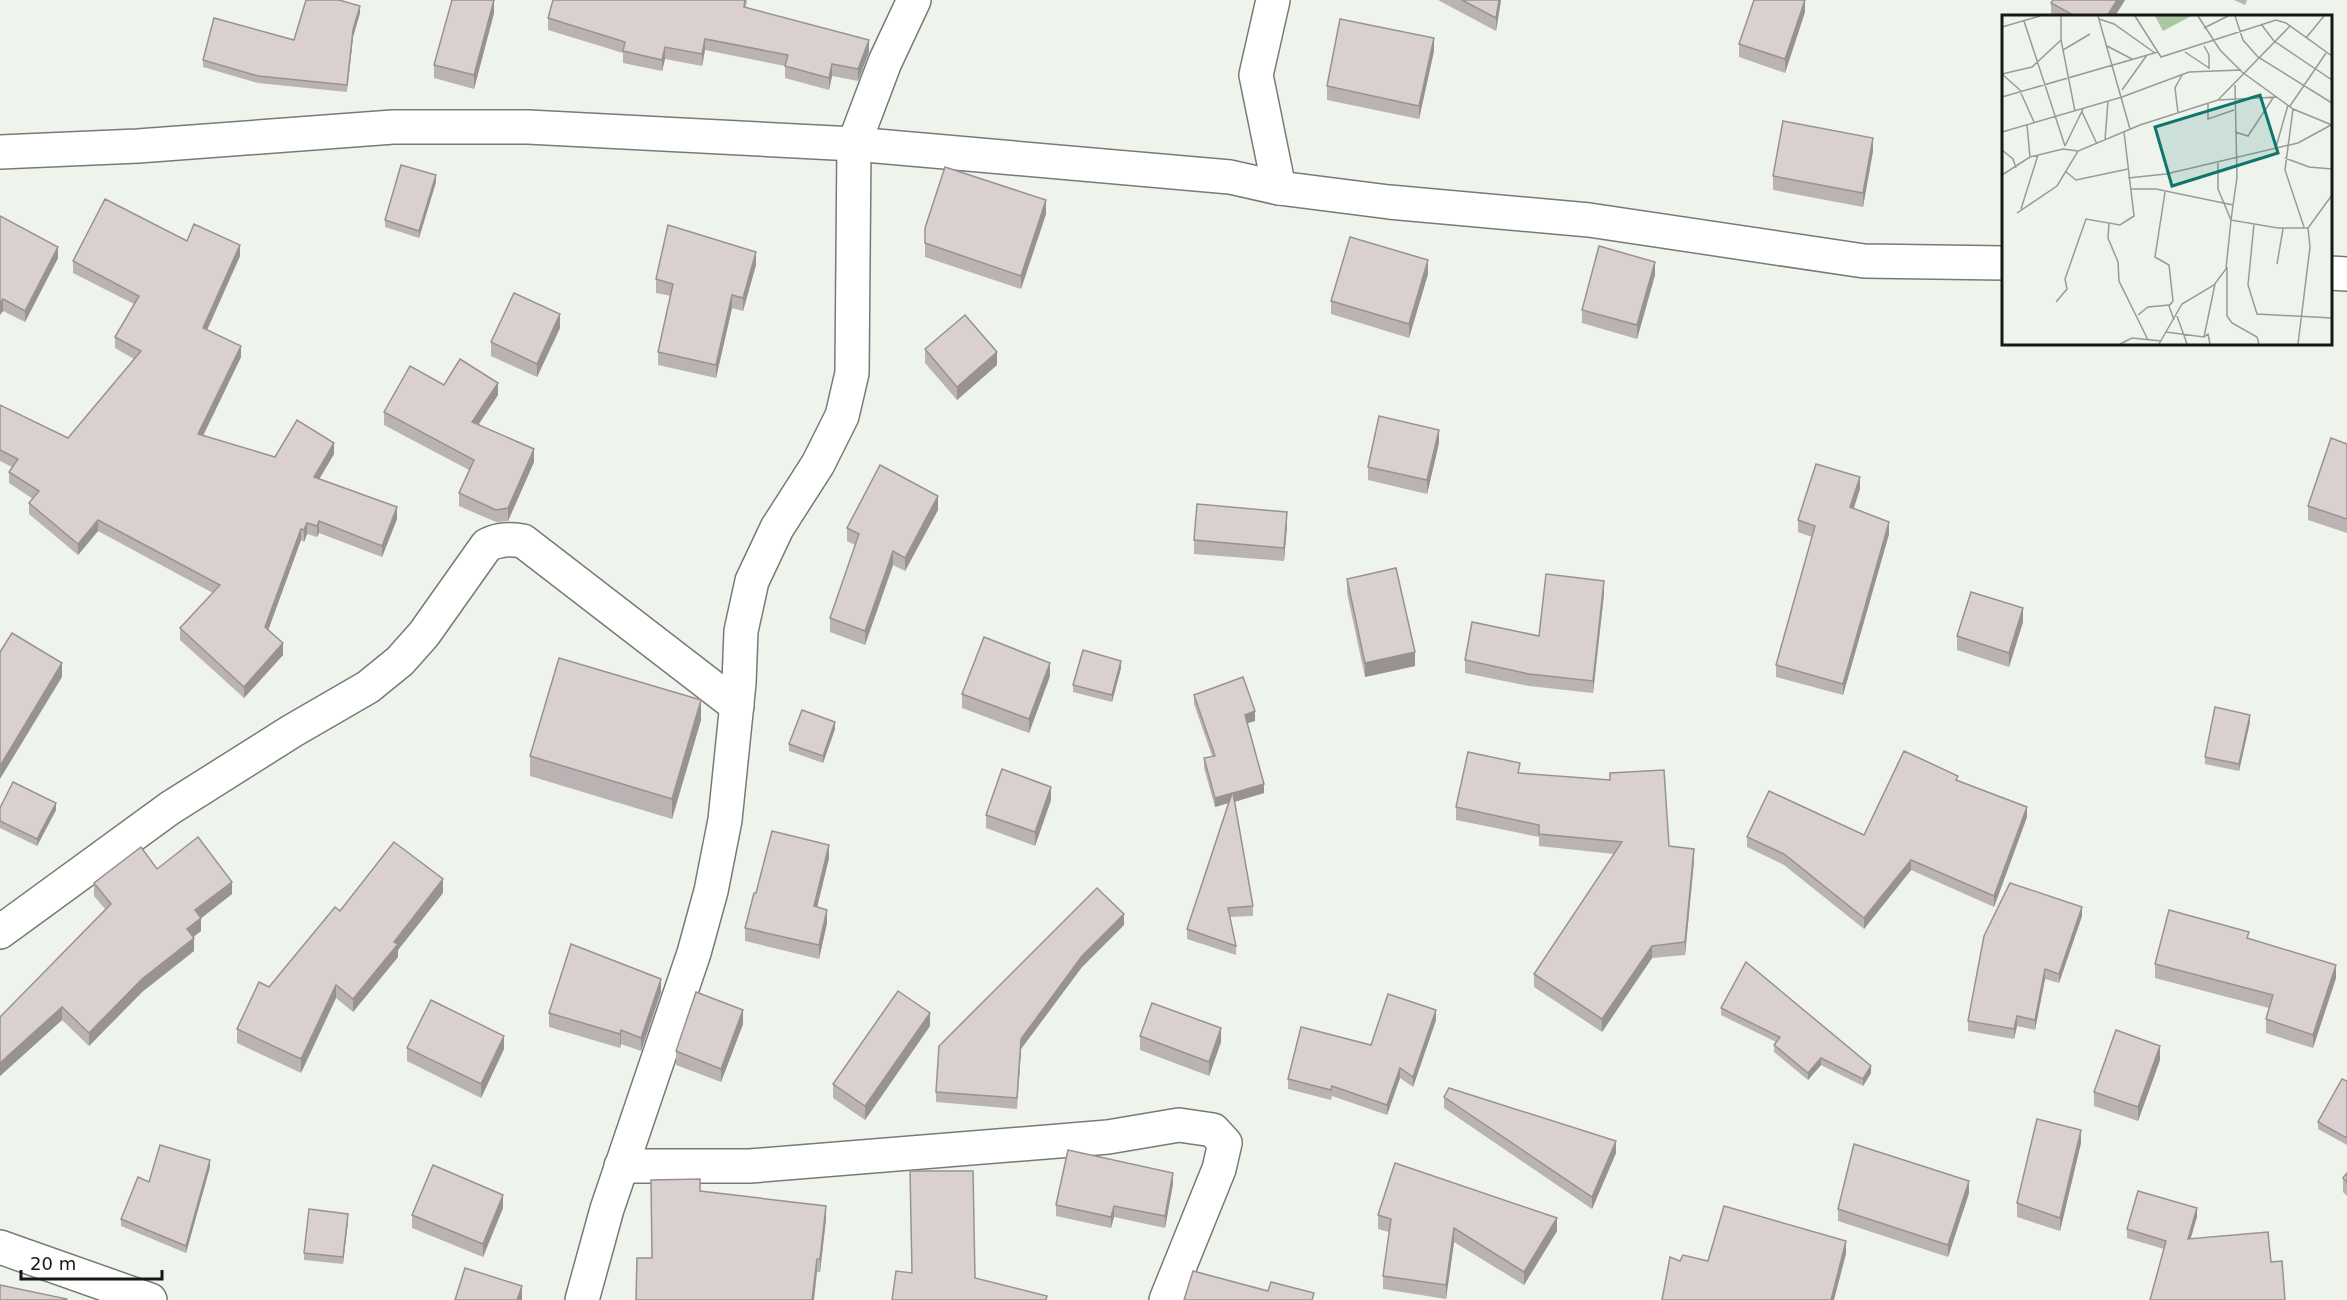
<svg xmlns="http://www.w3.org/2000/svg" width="2347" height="1300" viewBox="0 0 2347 1300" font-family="'DejaVu Sans',sans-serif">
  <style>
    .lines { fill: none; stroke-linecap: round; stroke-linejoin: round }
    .street-casing { stroke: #777b75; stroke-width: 36 }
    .street { stroke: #fff; stroke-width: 33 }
    .wall { fill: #bbb3b3 }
    .shaded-wall { fill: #999292 }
    .building { fill: #dad0d0; stroke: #999292; stroke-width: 1.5 }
    .inset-road { fill: none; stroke: #989b96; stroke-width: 1.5 }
    .view { fill: #0f766e; fill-opacity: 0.15; stroke: #0f766e; stroke-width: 3 }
    .inset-edge { fill: none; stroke: #161815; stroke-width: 3 }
  </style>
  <rect width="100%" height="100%" fill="#eef3ec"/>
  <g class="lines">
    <!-- street casing -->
    <g class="street-casing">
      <g id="street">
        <path d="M1273,0l-17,75 23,113"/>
        <path d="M0,152l138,-6 255,-19h135l326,17 376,33 49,11 110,14 200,18 275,41 140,2"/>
        <path d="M2330,273l17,1"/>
        <path d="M0,932l170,-124 122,-77 76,-44 32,-26 24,-27 63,-89c13,-6 22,-6 36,-4l214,165"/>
        <path d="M621,1166h129l358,-29 71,-12 34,5 12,13 -6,26 -53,131"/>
        <path d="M0,1247l150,53"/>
        <path d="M582,1300l25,-91 87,-256 17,-62 14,-71 14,-137 2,-52 11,-50 25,-53 41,-64 24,-48 10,-43 2,-229 31,-82 29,-62"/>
      </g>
    </g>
    <!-- street -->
    <use href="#street" class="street"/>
  </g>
  <!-- wall -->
  <g class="wall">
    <path d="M553,0h194l-1,7 123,45 -11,29 -26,-5 -3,14 -44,-12v-12l-80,-16 -3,16 -37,-7 -3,12 -39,-8v-10l-75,-23v-12z"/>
    <path d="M1438,0h63l-5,31z"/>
    <path d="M2053,0h72l-10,16h-64v-13z"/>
    <path d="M2234,0h13l-2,5z"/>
    <path d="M1805,12l-20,61 -46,-16v-13z"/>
    <path d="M360,13l-7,24 -6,55 -89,-9 -55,-16v-7l91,-20z"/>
    <path d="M494,13l-20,76 -40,-11v-13z"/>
    <path d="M1434,51l-15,68 -92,-19v-14z"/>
    <path d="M1873,151l-10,56 -90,-17v-14z"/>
    <path d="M436,182l-17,56 -34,-11v-7z"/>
    <path d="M1046,214l-25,75 -96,-32v-29z"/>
    <path d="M0,216l58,42 -33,64 -22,-11 -3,4z"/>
    <path d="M187,241l53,15 -33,74 34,27 -38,79 72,21 59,-3 -15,25 78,40 -15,38 -63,-24 -2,4 -10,-3 -3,8 -3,-2 -33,90 15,25 -39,43 -64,-58v-12l33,-35 -115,-62 -20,24 -49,-41v-11l4,-4 -24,-16v-11l3,-5 -12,-6v-56l68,33 66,-79 -19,-11v-11l19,-33 -61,-31v-12z"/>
    <path d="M756,265l-13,46 -11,-3 -16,70 -58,-13v-13l13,-56 -15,-3v-14z"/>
    <path d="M1428,274l-19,64 -78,-24v-13z"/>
    <path d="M1655,275l-18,64 -55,-16v-13z"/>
    <path d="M560,328l-23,49 -46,-21v-14z"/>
    <path d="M925,349l72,16 -40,35 -32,-37z"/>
    <path d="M444,385l54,10 -19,29 55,38 -26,59 -12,1 -37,-16v-13l10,-23 -85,-45v-13z"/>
    <path d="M1439,443l-12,51 -59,-14v-13z"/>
    <path d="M2347,444v89l-39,-13v-14z"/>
    <path d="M1860,489l-6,19 35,26 -46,161 -67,-18v-12l36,-128 -14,-5v-12z"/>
    <path d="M938,510l-33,61 -12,-6 -28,80 -35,-13v-14l25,-73 -8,-4v-13z"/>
    <path d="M1287,526l-3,35 -90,-7v-14z"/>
    <path d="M1347,579l68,87 -50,11 -18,-84z"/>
    <path d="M1604,594l-11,99 -64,-7 -64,-13v-13l74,-24z"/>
    <path d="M2023,622l-14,45 -52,-17v-14z"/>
    <path d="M1121,668l-9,34 -39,-10v-7z"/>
    <path d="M1050,676l-21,57 -67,-25v-14z"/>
    <path d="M1194,695l61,26 -8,2 17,70 -29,9 18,104v10l-23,1 6,29v9l-49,-16v-10l41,-126 -13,4 -11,-39v-10l8,-2 -18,-52z"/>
    <path d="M701,720l-29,99 -142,-43v-20z"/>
    <path d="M2250,722l-11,49 -34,-7v-7z"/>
    <path d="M835,729l-12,34 -34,-12v-7z"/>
    <path d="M1520,773l90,7v-7l59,73 25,15 -9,94 -33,3 -50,74 -68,-45v-13l80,-120 -75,-8v-9l-83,-17v-13z"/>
    <path d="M1958,781l69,36 -33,90 -83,-37 -47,59 -80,-64 -37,-18v-10l117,-2z"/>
    <path d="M1051,800l-16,46 -49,-18v-13z"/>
    <path d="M0,808l56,2 -19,36 -37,-18z"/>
    <path d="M829,858l-12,49 10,16 -8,36 -74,-18v-13l11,-35z"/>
    <path d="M157,869l75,25 -31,24v13l-8,6 1,14 -52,41 -53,54 -27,-26 -62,56v-59l105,-108 -11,-13v-13z"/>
    <path d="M443,893l-45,57v7l-45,55 -17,-14 -35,75 -64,-30v-14l32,-42 71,-76z"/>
    <path d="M2082,916l-23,67 -14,-4 -10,51 -18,-4 -3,13 -46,-8v-10z"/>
    <path d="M1124,925l-42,42 -61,82 -4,60 -81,-7v-10z"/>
    <path d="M2249,938l87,40 -23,70 -47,-15v-14l3,-11 -114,-30v-14z"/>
    <path d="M661,992l-20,59 -20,-7 -1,4 -71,-21v-14z"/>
    <path d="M1721,1008l150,65 -8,13 -42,-21 -13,15 -34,-28v-7l2,-3 -55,-27z"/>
    <path d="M1436,1020l-23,67 -13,-9 -13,37 -55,-19 -1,4 -43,-11v-10l83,-34z"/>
    <path d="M743,1024l-22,58 -45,-17v-14z"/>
    <path d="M930,1026l-65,94 -32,-22v-14z"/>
    <path d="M1140,1036l81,6 -12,34 -69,-26z"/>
    <path d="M407,1048l97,1 -23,49 -74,-37z"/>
    <path d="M2160,1060l-22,61 -44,-15v-14z"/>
    <path d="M2347,1081v64l-29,-16v-7z"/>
    <path d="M1444,1097l172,56 -24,56 -148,-101z"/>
    <path d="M2081,1143l-21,88 -43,-14v-14z"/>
    <path d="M210,1167l-24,86 -65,-27v-7l28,-37z"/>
    <path d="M2347,1173v23l-4,-4v-14z"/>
    <path d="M1173,1184l-8,44 -51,-11 -3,11 -55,-12v-11z"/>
    <path d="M700,1191l126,28 -6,53 -168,-14z"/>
    <path d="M1969,1193l-21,64 -110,-36v-12z"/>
    <path d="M503,1208l-20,49 -71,-29v-13z"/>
    <path d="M1378,1215l179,16 -33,54 -70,-43 -8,57 -63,-10v-13l6,-44 -11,-3z"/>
    <path d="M2197,1217l-45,78 12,-46 -37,-11v-9z"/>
    <path d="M348,1221l-5,43 -39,-4v-7z"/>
  </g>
  <!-- shaded-wall -->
  <g class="shaded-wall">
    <path d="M494,0v13l-20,76v-14z"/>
    <path d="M1499,0h2l-5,31v-13z"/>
    <path d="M1805,0v12l-20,61v-14z"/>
    <path d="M2117,0h8l-10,16h-8z"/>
    <path d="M360,6v7l-7,24 -6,55 6,-62z"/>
    <path d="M1434,38v13l-15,68v-13z"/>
    <path d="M705,39v11l-3,16v-12z"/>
    <path d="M869,40v12l-11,29v-12z"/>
    <path d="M665,47v12l-3,12v-11z"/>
    <path d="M832,64v12l-3,14v-12z"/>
    <path d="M1873,138v13l-10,56v-14z"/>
    <path d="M436,175v7l-17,56v-7z"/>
    <path d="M1046,200v14l-25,75v-13z"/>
    <path d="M240,245v11l-37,83v-11z"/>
    <path d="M58,247v11l-33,64v-11z"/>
    <path d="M756,252v13l-13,46v-13z"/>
    <path d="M1428,260v14l-19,64v-14z"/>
    <path d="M1655,262v13l-18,64v-14z"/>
    <path d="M732,295v13l-16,70v-13z"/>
    <path d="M3,299v12l-3,4v-12z"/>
    <path d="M560,314v14l-23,49v-13z"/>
    <path d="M241,346v11l-43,89v-12z"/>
    <path d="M997,352v13l-40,35v-13z"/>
    <path d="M498,383v12l-26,39v-12z"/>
    <path d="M1439,430v13l-12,51v-14z"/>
    <path d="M334,443v11l-20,34v-11z"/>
    <path d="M534,449v13l-26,59v-13z"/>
    <path d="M1860,477v12l-10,30v-12z"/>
    <path d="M938,496v14l-33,61v-13z"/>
    <path d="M397,507v12l-15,38v-11z"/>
    <path d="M1287,512v14l-3,35v-13z"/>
    <path d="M98,520v11l-20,24v-11z"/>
    <path d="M319,521v12l-2,4v-11z"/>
    <path d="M1889,522v12l-46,161v-11z"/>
    <path d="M307,523v11l-3,8v-12z"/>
    <path d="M301,529v11l-36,99v-12z"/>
    <path d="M893,551v14l-28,80v-14z"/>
    <path d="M1604,581v13l-11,99v-12z"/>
    <path d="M2023,608v14l-14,45v-14z"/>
    <path d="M283,643v12l-39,43v-11z"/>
    <path d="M1415,652v14l-50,11v-14z"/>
    <path d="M1121,661v7l-9,34v-7z"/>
    <path d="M62,663v14l-62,102v-13z"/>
    <path d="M1050,663v13l-21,57v-14z"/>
    <path d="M701,700v20l-29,99v-20z"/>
    <path d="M1255,711v10l-10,3v-9z"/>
    <path d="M2250,715v7l-11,49v-7z"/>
    <path d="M835,722v7l-12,34v-7z"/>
    <path d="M1264,784v9l-31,9v-9z"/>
    <path d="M1051,787v13l-16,46v-14z"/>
    <path d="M1232,793v9l-17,5v-9z"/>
    <path d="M56,803v7l-19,36v-7z"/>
    <path d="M2027,807v10l-33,90v-11z"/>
    <path d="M829,845v13l-15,62v-14z"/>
    <path d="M1694,849v12l-9,94v-13z"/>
    <path d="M1911,860v10l-47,59v-11z"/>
    <path d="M443,879v14l-45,57v7l-45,55v-13l41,-57z"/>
    <path d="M232,882v12l-37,29v-13z"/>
    <path d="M2082,907v9l-23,67v-9z"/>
    <path d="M827,910v13l-8,36v-14z"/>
    <path d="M1124,914v11l-42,42 -61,82 -4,60 4,-70 61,-83z"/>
    <path d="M201,918v13l-14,11v-13z"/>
    <path d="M194,938v13l-52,41 -53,54v-13l53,-54z"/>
    <path d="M1652,946v12l-50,74v-13z"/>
    <path d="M2336,965v13l-23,70v-13z"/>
    <path d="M2045,969v10l-10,51v-10z"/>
    <path d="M661,979v13l-20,59v-13z"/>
    <path d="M336,985v13l-35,75v-14z"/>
    <path d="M62,1007v13l-62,56v-13z"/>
    <path d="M743,1010v14l-22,58v-13z"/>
    <path d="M1436,1010v10l-23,67v-10z"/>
    <path d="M930,1013v13l-65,94v-14z"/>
    <path d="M2017,1016v10l-3,13v-10z"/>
    <path d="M1221,1028v14l-12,34v-14z"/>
    <path d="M621,1030v14l-1,4v-14z"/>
    <path d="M504,1036v13l-23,49v-14z"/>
    <path d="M2160,1046v14l-22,61v-14z"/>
    <path d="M1821,1058v7l-13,15v-7z"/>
    <path d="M1871,1066v7l-8,13v-7z"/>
    <path d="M1400,1068v10l-13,37v-10z"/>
    <path d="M2081,1130v13l-21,88v-13z"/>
    <path d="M1616,1141v12l-24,56v-12z"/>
    <path d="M210,1160v7l-24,86v-7z"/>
    <path d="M1173,1173v11l-8,44v-12z"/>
    <path d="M1969,1181v12l-21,64v-12z"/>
    <path d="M503,1195v13l-20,49v-13z"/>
    <path d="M826,1206v13l-6,53v-13z"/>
    <path d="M1114,1206v11l-3,11v-11z"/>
    <path d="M2197,1208v9l-9,31v-9z"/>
    <path d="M348,1214v7l-5,43v-7z"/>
    <path d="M1557,1218v13l-33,54v-13z"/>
    <path d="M1454,1228v14l-8,57v-14z"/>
    <path d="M1846,1241v13l-12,46h-3z"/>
    <path d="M817,1259v13l-3,28h-2z"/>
    <path d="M522,1286v14h-5z"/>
  </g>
  <!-- building -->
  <g class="building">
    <path d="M306,0h33l21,6 -7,24 -6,55 -89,-9 -55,-16 11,-42 80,22z"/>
    <path d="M452,0h42l-20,75 -40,-10z"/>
    <path d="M553,0h192l-1,7 125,33 -11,29 -26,-5 -3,14 -44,-12 3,-11 -83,-16 -3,15 -37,-7 -3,13 -39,-9 2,-9 -77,-24z"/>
    <path d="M1462,0h37l-3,18z"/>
    <path d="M1754,0h51l-20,59 -46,-15z"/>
    <path d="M2053,0h64l-10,16h-32l-24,-13z"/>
    <path d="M1340,19l94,19 -15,68 -92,-20z"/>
    <path d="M1783,121l90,17 -10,55 -90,-17z"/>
    <path d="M401,165l35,10 -17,56 -34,-11z"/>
    <path d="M945,167l101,33 -25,76 -96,-33v-15z"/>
    <path d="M105,199l82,42 7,-17 46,21 -37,83 38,18 -43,88 77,23 22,-37 37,23 -20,34 83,30 -15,39 -63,-25 -2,5 -10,-3 -3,7 -3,-1 -36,98 18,16 -39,44 -64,-59 40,-43 -122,-65 -20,24 -49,-41 10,-12 -30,-19 9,-13 -18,-9v-45l68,33 73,-87 -26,-14 24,-41 -66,-35z"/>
    <path d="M0,216l58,31 -33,64 -22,-12 -3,4z"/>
    <path d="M668,225l88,27 -13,46 -11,-3 -16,70 -58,-13 15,-68 -17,-5z"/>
    <path d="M1350,237l78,23 -19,64 -78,-23z"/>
    <path d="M1599,246l56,16 -18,63 -55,-15z"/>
    <path d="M514,293l46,21 -23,50 -46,-22z"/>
    <path d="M965,315l32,37 -40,35 -32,-38z"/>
    <path d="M460,359l38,24 -26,39 62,27 -26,59 -12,2 -37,-17 15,-33 -90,-48 26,-46 34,19z"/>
    <path d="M1379,416l60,14 -12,50 -59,-13z"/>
    <path d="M2331,438l16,6v75l-39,-13z"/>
    <path d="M1816,464l44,13 -10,30 39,15 -46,162 -67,-19 39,-139 -17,-6z"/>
    <path d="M880,465l58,31 -33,62 -12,-7 -28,80 -35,-13 29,-84 -12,-6z"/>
    <path d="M1197,504l90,8 -3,36 -90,-8z"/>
    <path d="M1396,568l19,84 -50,11 -18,-84z"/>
    <path d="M1546,574l58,7 -11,100 -64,-7 -64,-14 7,-38 67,14z"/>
    <path d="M1971,592l52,16 -14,45 -52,-17z"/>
    <path d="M12,633l50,30 -62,103v-114z"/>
    <path d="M984,637l66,26 -21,56 -67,-25z"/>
    <path d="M1083,650l38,11 -9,34 -39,-10z"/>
    <path d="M559,658l142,42 -29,99 -142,-43z"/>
    <path d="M1243,677l12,34 -10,4 19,69 -31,9 20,113 -25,2 8,38 -49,-17 45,-136 -17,5 -11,-40 11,-2 -21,-61z"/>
    <path d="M2215,707l35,8 -11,49 -34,-7z"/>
    <path d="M802,710l33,12 -12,34 -34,-12z"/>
    <path d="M1904,751l54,25 -2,4 71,27 -33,89 -83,-36 -47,58 -80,-64 -37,-17 22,-46 95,44z"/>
    <path d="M1468,752l52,11 -2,10 92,7v-7l54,-3 5,76 25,3 -9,93 -33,4 -50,73 -68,-45 88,-132 -83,-8v-9l-83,-18z"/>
    <path d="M1002,769l49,18 -16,45 -49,-17z"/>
    <path d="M13,782l43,21 -19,36 -37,-18v-13z"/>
    <path d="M772,831l57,14 -15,61 13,4 -8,35 -74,-17 9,-35h2z"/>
    <path d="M198,837l34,45 -37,28 6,8 -14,11 7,9 -52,41 -53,54 -27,-26 -62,56v-46l111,-113 -17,-21 47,-36 16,22z"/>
    <path d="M394,842l49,37 -49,63 4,2 -45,55 -17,-14 -35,74 -64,-30 22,-47 10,5 66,-80 5,4z"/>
    <path d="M2010,883l72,24 -23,67 -14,-5 -10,51 -18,-4 -3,13 -46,-8 16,-85z"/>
    <path d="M1097,888l27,26 -42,42 -61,83 -4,59 -81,-6 3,-46z"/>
    <path d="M2169,910l80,22 -2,6 89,27 -23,70 -47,-16 7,-24 -118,-31z"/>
    <path d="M571,944l90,35 -20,59 -20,-8 -1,4 -71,-21z"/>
    <path d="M1746,962l125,104 -8,13 -42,-21 -13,15 -34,-28 6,-8 -59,-29z"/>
    <path d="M898,991l32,22 -65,93 -32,-22z"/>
    <path d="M696,992l47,18 -22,59 -45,-18z"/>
    <path d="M1388,994l48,16 -23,67 -13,-9 -13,37 -55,-19 -1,4 -43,-11 13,-52 70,18z"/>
    <path d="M431,1000l73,36 -23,48 -74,-36z"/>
    <path d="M1152,1003l69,25 -12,34 -69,-26z"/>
    <path d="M2116,1030l44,16 -22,61 -44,-15z"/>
    <path d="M2342,1079l5,2v57l-29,-16z"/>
    <path d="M1449,1088l167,53 -24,56 -148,-100z"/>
    <path d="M2037,1119l44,11 -21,88 -43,-15z"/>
    <path d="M1854,1144l115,37 -21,64 -110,-36z"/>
    <path d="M160,1145l50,15 -24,86 -65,-27 17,-42 11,5z"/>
    <path d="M1068,1150l105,23 -8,43 -51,-10 -3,11 -55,-12z"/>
    <path d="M1395,1163l162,55 -33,54 -70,-44 -8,57 -63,-9 8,-57 -13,-4z"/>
    <path d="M433,1165l70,30 -20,49 -71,-29z"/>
    <path d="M910,1171h63l2,107 72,18 -1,4h-154l4,-29 16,2z"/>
    <path d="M2347,1173v9l-4,-4z"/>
    <path d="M700,1179v12l126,15 -6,53h-3l-5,41h-176l1,-42h15l-1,-78z"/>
    <path d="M2138,1191l59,17 -9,31 80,-7 3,30 11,-1 3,39h-135l16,-59 -39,-12z"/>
    <path d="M1724,1206l122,35 -15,59h-169l8,-43 10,4 3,-6 25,6z"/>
    <path d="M309,1209l39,5 -5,43 -39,-4z"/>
    <path d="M465,1268l57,18 -5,14h-62z"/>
    <path d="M1193,1271l75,20 3,-9 43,11 -2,7h-128z"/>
    <path d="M0,1285l67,14v1h-67z"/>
  </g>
  <!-- overview -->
  <g transform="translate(2002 15)">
    <rect width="330" height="330" fill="#eef3ec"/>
    <path d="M153,1h36l-28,15z" fill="#acc7a4"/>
    <path class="inset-road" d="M59,1v24l14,71M96,1l32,113M133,1l26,41 115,-37 10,3 46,33M196,1l22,34 22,22 51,37 39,16M233,1l8,24 15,17 74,46M97,4l15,5 41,29M22,6l41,125M259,9l13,17 58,39M0,12l38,-11M202,13l24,-12M304,23l18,-22M105,31l25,13M202,31l5,9v14M61,35l27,-16M183,37l24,16M0,59l30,-7 29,-27M0,59l19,17M120,75l25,-35M18,76l14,31M0,82l156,-45M216,85l72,-74M206,88v16l26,-9M288,91l36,-53M291,94l-8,61 19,57M80,97l15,32M176,98l-3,-25 7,-13M25,110l3,32M0,117l120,-35 67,-25 52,-2M233,117l13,4 25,-38M103,125l3,-39M63,131l18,-37M274,132l12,-42M0,135l11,9 3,9M283,143l24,9 23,2M216,148v26l13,31M63,156l11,9 52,-11M0,160l28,-18 33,-8 15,2M126,163l38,-4 132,-31 33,-18M128,174h26l77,16M163,177l-10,65 14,8 4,36 -4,5 5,14M19,194l17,-54M15,198l40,-27 21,-35 62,-26 78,-25 59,-3M229,205l6,-43 -2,-92M107,208l-1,15 10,24 1,19 29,59M252,209l-6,61 9,29 75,4M275,249l6,-35M225,252v49l5,7 25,14 2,7M54,287l11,-13 -2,-10 21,-60 34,6 14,-9 -10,-84M136,300l10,-8 21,-2M175,301l10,28M164,317l38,5 4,-3 2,10M202,322l11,-53M118,329l12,-6 29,3M157,329l23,-40 32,-19 12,-16 5,-49 47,8h30M296,329l12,-97 -2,-19 24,-33"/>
    <path class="view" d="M258,80l18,58 -106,33 -17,-59z"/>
    <rect width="330" height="330" class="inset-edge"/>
  </g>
  <!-- scale -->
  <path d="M21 1270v9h141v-9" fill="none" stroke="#161815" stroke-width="3"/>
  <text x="30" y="1270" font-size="18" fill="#161815" stroke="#ffffff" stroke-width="4.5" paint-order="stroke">20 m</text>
</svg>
